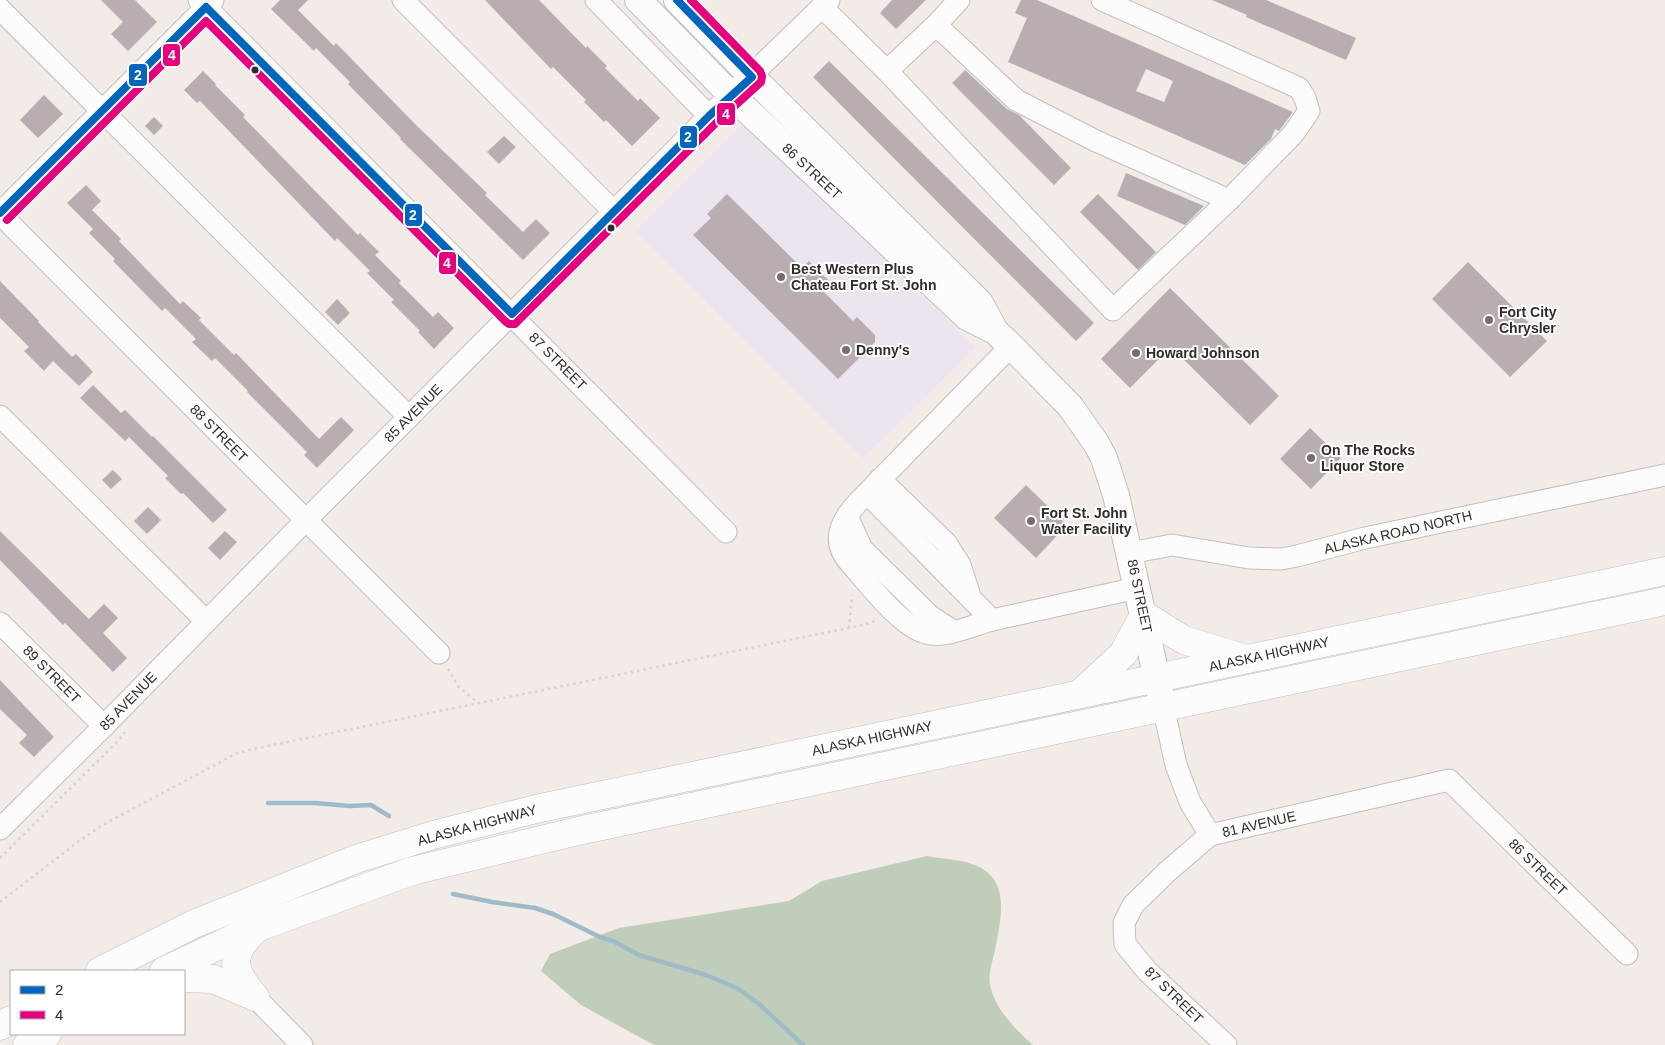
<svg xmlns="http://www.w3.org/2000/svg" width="1665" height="1045" viewBox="0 0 1665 1045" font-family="Helvetica,sans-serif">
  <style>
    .commercial { fill: #ece4ee }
    .forest { fill: #c1cdbb }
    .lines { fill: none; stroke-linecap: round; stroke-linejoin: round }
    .stream { stroke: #9fbbc8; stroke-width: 4.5 }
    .building { fill: #b8aeb2; fill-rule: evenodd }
    .minor-casing { stroke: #c4bebc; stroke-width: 23 }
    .major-casing { stroke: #c4bebc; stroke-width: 28 }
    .highway-casing { stroke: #c4bebc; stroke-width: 29 }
    .path { stroke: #d5d3d3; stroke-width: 2.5; stroke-dasharray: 2.5 4; stroke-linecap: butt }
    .minor { stroke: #fdfcfc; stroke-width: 21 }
    .major { stroke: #fdfcfc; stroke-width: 26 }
    .highway { stroke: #fdfcfc; stroke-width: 28 }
    .bus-1-casing { stroke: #fff; stroke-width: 11 }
    .bus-2-casing { stroke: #fff; stroke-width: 11 }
    .bus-1 { stroke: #0065bd; stroke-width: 8 }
    .bus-2 { stroke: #e5007d; stroke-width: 8 }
    .bus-dot { fill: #312c29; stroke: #fff; stroke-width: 2 }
    .poi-dot { fill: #756f6c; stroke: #fff; stroke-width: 2 }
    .labels { text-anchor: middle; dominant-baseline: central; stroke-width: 4; stroke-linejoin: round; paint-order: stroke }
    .street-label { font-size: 14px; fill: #312c29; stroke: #fff }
    .poi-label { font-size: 14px; font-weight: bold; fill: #312c29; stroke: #fff; text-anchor: start }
    .line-badge { stroke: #fff; stroke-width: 2 }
    .badge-label { font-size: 14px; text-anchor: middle; font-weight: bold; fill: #fff }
  </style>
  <rect width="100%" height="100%" fill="#f2ebe8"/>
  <!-- commercial -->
  <path class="commercial" d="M747,119l228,228 -112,111 -228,-227z"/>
  <!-- forest -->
  <path class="forest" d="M927,856c14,3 31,3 45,8 40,14 29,53 23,86 -2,10 -7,23 -5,34 4,24 25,45 43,61h-379l-73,-40 -40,-34 9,-17 69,-26 170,-27 33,-20z"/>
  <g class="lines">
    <!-- stream -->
    <g class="stream">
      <path d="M268,803h47l35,3 21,-1 18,11"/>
      <path d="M453,894l39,8 43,6 18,6 47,23 13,4 26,14 67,20 31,13 21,15 45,42"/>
    </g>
  </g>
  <!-- building -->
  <g class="building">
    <path d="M101,0h34l22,22 -29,29 -17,-17 12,-12z"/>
    <path d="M280,0h28l-10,10 36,36 2,-3 79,81 72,69 -2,2 38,37 13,-13 14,14 -27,27 -123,-121 1,-1 -53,-54 2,-2 -34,-34 -2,3 -43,-42z"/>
    <path d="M485,0h54l47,48 1,-2 20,20 -2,2 33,33 2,-3 20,20 -28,28 -26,-26 -2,2 -20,-20 2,-2 -33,-33 -2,2z"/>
    <path d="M892,0h34l-30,29 -16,-16z"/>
    <path d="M1021,0h16l256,112 -14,19 -4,-2 -4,10 -26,26 -237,-103 19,-44 -12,-5zM1146,69l27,12 -9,21 -28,-11z"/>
    <path d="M1212,0h54l90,38 -10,22 -100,-43 1,-2z"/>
    <path d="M829,61l265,262 -18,18 -263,-264z"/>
    <path d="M965,70l42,39 12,6 52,53 -17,17 -102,-102z"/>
    <path d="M203,71l13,13 -1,1 30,30 -2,2 115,118 2,-2 19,19 -4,3 26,26 -2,2 34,34 5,-5 16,16 -20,21 -16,-17 2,-1 -29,-29 3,-2 -27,-27 3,-2 -33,-33 -2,3 -135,-140 -3,2 -13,-13z"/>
    <path d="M44,95l19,19 -25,24 -18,-18z"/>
    <path d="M154,117l9,9 -9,9 -9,-9z"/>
    <path d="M504,136l12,11 -17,17 -12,-12z"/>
    <path d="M1126,173l78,33 -19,19 -68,-29z"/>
    <path d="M86,185l15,16 -9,9 29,29 -2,2 61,63 3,-3 18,17 -2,2 35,35 2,-2 83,86 22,-22 13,13 -37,38 -13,-13 3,-3 -60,-60 1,-1 -33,-33 -3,3 -20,-19 4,-3 -31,-31 -3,3 -49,-50 2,-2 -26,-26 4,-4 -26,-26z"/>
    <path d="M727,194l75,74 7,-7 22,22 -8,8 30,30 4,-4 18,18v7l-37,37 -145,-144 18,-17 -4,-4z"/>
    <path d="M1098,194l58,58 -18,18 -58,-58z"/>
    <path d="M1468,262l79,79 -37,36 -78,-78z"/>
    <path d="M0,281l39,40 -1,1 34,35 4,-3 17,18 -14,14 -26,-25 -9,10 -20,-20 5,-4 -29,-29z"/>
    <path d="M1170,288l109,108 -29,29 -79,-78 -41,41 -29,-29z"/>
    <path d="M337,299l13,14 -12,12 -13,-13z"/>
    <path d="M93,385l28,28 4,-3 27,27 1,-1 74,74 -14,13 -30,-30 -2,1 -16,-16 3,-2 -39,-39 -4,4 -45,-43z"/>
    <path d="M1310,428l31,30 -30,31 -31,-30z"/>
    <path d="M113,470l9,9 -11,10 -9,-9z"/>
    <path d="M1026,485l41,40 -31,33 -42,-40z"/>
    <path d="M148,507l13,13 -14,14 -13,-13z"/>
    <path d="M0,531l89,88 15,-15 14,14 -15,15 24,25 -14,14 -48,-49 -2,2 -63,-65z"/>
    <path d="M225,531l12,11 -17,18 -12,-12z"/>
    <path d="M0,680l54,57 -20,20 -15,-14 8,-8 -27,-26z"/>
  </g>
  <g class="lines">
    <!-- minor casing -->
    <g class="minor-casing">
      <g id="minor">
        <path d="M199,0l527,532"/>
        <path d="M403,0l211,212"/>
        <path d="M596,0l113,116"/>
        <path d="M822,7l65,64 226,239 116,-110 65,-67 15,-22 -4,-13 -6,-10 -197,-88"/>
        <path d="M0,9l409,408"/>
        <path d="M936,25l80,75 80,41 133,59"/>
        <path d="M887,71l49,-46 23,-25"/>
        <path d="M0,213l213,-213"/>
        <path d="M0,214l439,439"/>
        <path d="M0,416l206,205"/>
        <path d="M880,479l66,64 14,22 9,28"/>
        <path d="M867,493c-21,20 -41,45 -16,71 18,20 49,62 75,69 19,6 47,-8 66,-13 48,-11 97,-21 145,-32"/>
        <path d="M847,516l15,33 68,67 23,15"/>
        <path d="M1130,553l42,-8 77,13 32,1 16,-3 68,-18 300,-63"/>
        <path d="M992,620l-125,-127 144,-147"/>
        <path d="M0,623l104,103"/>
        <path d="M1163,706l13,59 14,37 20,33"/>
        <path d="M0,829l104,-103 202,-206 403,-404 120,-116"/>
        <path d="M255,997l47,48"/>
        <path d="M1226,1045l-79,-74 -22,-27 -1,-21 9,-18 35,-34 42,-36 239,-55 178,174"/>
      </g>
    </g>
    <!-- major casing -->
    <g class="major-casing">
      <g id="major">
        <path d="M638,0l94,96 235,221 28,14 16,15 59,60 26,37 8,15 12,37 47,211"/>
        <path d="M677,0l75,77 228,226 15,28"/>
      </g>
    </g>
    <!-- highway casing -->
    <g class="highway-casing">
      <g id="highway">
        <path d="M1082,692l41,-38 21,-39 40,25 59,18"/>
        <path d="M100,971l94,-47 162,-65 77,-24 103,-26 1129,-238"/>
        <path d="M164,971l92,-43 156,-57 166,-40 1087,-230"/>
        <path d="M184,978l29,1 42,18"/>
        <path d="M255,997c-11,-13 -25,-29 -16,-47 3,-8 12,-16 17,-22"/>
        <path d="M0,1026l11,-6"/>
        <path d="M27,1045l20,-11"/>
      </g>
    </g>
    <!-- path -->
    <g class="path">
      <path d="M849,628l3,-33"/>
      <path d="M448,669l10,17 20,17"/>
      <path d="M0,858l119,-118 6,-8"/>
      <path d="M0,902l78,-60 23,-16 134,-72 18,-5 610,-124 15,-5"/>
    </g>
    <!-- minor -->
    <use href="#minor" class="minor"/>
    <!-- major -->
    <use href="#major" class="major"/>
    <!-- highway -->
    <use href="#highway" class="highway"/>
    <!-- bus-1 casing -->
    <g class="bus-1-casing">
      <path id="bus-1" d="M0,213l206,-206 306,307 197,-198 43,-39 -75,-77"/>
    </g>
    <!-- bus-2 casing -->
    <g class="bus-2-casing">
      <path id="bus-2" d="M7,220l199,-199 299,300 4,3h6l201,-201 45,-41 1,-6 -2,-5 -69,-71"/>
    </g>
    <!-- bus-1 -->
    <use href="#bus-1" class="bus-1"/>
    <!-- bus-2 -->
    <use href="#bus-2" class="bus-2"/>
  </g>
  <!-- markers -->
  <g class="bus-dot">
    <circle cx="255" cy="70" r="4.5"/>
    <circle cx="611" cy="228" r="4.5"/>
  </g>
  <g class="poi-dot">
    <circle cx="781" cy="277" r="5"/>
    <circle cx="1489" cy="320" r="5"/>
    <circle cx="846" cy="350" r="5"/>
    <circle cx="1136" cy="353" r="5"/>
    <circle cx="1311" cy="458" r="5"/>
    <circle cx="1031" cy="521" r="5"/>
  </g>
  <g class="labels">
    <!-- street labels -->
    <g class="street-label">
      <text transform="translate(812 171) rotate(43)">86 STREET</text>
      <text transform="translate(558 361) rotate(45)">87 STREET</text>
      <text transform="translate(413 413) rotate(-45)">85 AVENUE</text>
      <text transform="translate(219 433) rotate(45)">88 STREET</text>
      <text transform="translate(1398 532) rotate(-13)">ALASKA ROAD NORTH</text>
      <text transform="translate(1140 596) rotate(78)">86 STREET</text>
      <text transform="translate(1269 654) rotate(-12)">ALASKA HIGHWAY</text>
      <text transform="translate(52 674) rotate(45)">89 STREET</text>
      <text transform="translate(128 701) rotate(-46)">85 AVENUE</text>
      <text transform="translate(872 738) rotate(-12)">ALASKA HIGHWAY</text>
      <text transform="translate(1259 824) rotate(-13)">81 AVENUE</text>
      <text transform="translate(477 825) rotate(-15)">ALASKA HIGHWAY</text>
      <text transform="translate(1538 867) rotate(44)">86 STREET</text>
      <text transform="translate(1174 995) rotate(44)">87 STREET</text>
    </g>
    <!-- poi labels -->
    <g class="poi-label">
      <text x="791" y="269">Best Western Plus<tspan x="791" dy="16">Chateau Fort St. John</tspan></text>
      <text x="1499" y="312">Fort City<tspan x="1499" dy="16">Chrysler</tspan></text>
      <text x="856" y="350">Denny's</text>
      <text x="1146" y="353">Howard Johnson</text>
      <text x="1321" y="450">On The Rocks<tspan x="1321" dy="16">Liquor Store</tspan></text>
      <text x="1041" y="513">Fort St. John<tspan x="1041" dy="16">Water Facility</tspan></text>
    </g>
  </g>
  <g class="line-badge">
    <rect x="162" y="43" width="19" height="24" rx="5" fill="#e5007d"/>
    <rect x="128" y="63" width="20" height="24" rx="5" fill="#0065bd"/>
    <rect x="716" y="102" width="20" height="24" rx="5" fill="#e5007d"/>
    <rect x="679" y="125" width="19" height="24" rx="5" fill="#0065bd"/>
    <rect x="404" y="203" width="19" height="24" rx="5" fill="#0065bd"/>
    <rect x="438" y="251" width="19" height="24" rx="5" fill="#e5007d"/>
  </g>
  <g class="badge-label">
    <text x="172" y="60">4</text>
    <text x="138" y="80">2</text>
    <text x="726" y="119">4</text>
    <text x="688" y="142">2</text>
    <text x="413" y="220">2</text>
    <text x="447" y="268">4</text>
  </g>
  <!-- legend -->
  <rect x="10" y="970" width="175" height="65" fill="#ffffff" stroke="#adaba9"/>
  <rect x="20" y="986" width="25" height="8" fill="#0065bd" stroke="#adaba9"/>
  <text x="55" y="995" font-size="15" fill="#312c29">2</text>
  <rect x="20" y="1011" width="25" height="8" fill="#e5007d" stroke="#adaba9"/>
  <text x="55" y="1020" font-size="15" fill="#312c29">4</text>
</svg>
